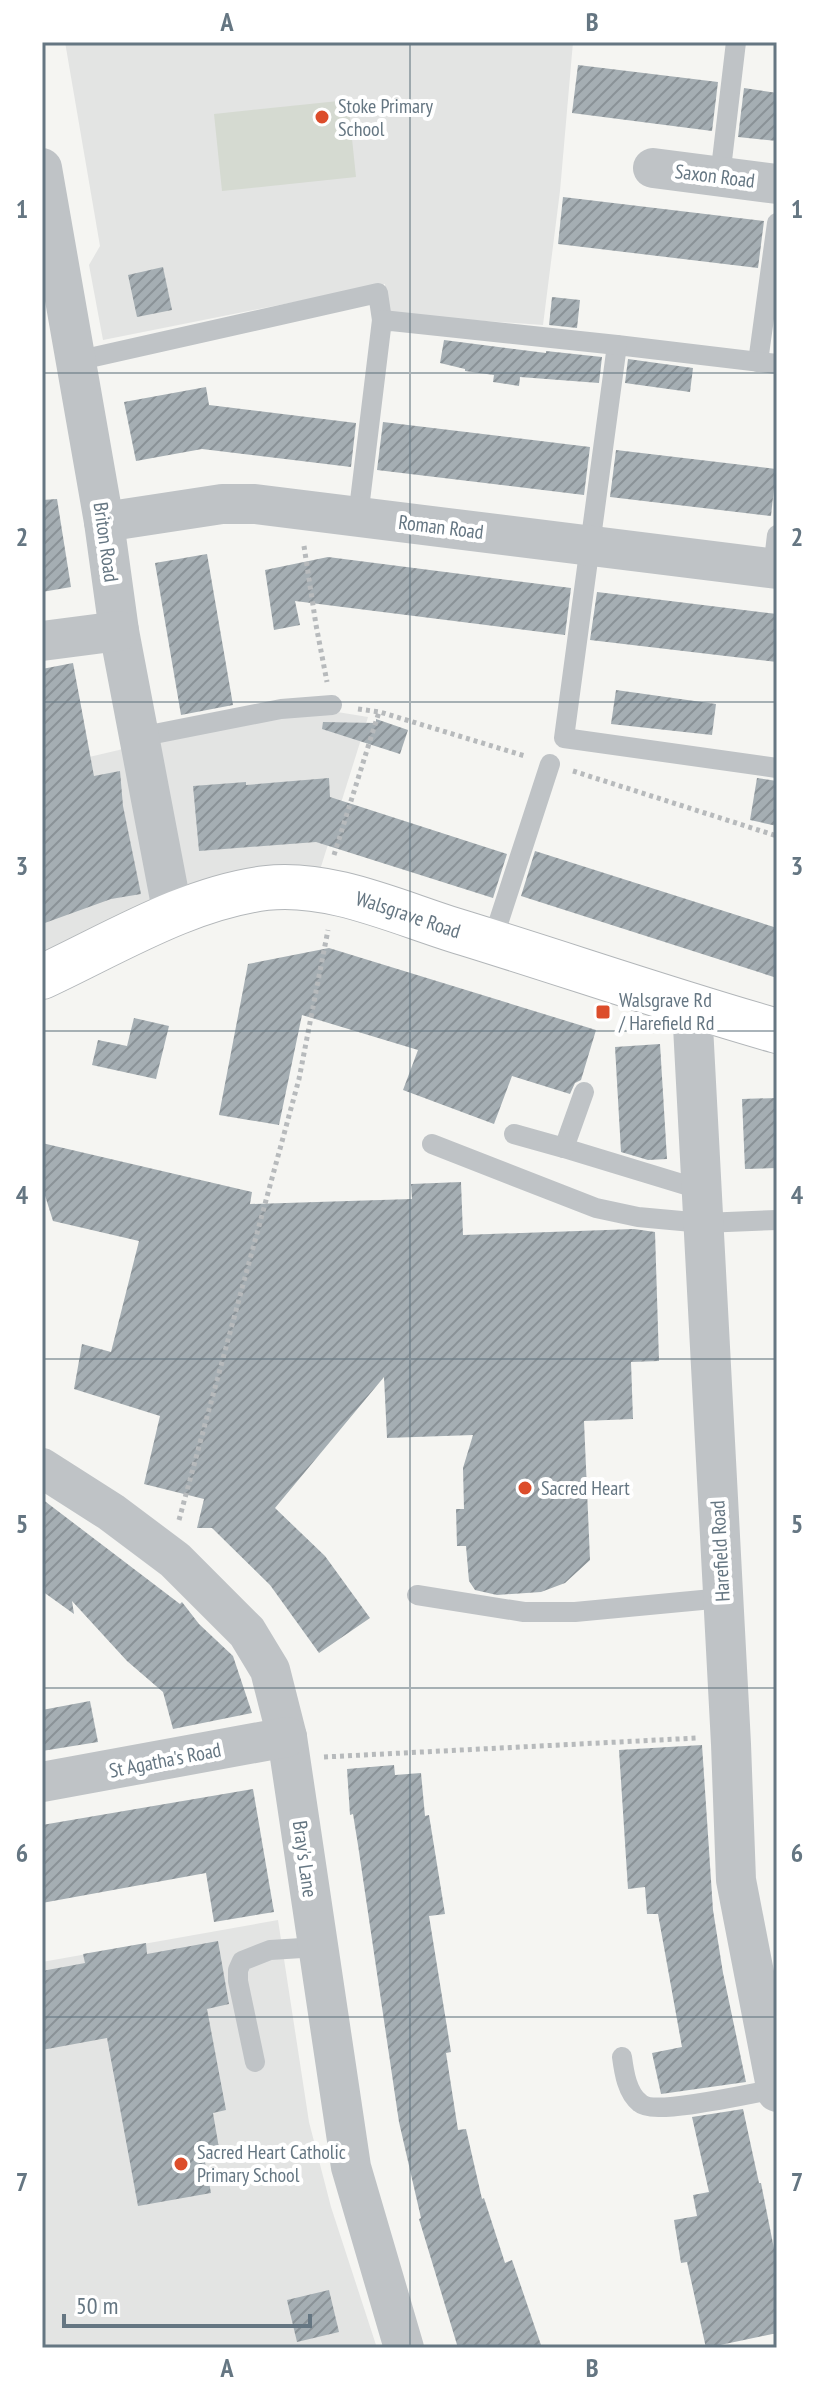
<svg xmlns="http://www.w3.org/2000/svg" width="819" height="2390" viewBox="0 0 819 2390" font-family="'PT Sans Narrow',sans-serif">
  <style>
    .built { fill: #e3e4e3 }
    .garden { fill: #d5dad1 }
    .building { fill: url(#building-hatch) }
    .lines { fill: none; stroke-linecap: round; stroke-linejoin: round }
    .trunk-casing { stroke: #b2b6b9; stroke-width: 46 }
    .path { stroke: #b7babc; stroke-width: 5; stroke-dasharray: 4 4; stroke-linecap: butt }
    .service { stroke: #bfc3c6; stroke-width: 20 }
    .minor { stroke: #bfc3c6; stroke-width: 40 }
    .trunk { stroke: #fff; stroke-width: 44 }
    .grid { fill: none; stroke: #657682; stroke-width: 2; stroke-opacity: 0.55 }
    .poi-dot { fill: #dc4d2b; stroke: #fff; stroke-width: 3 }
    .labels { text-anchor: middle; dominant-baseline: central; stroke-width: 8; stroke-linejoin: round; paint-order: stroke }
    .poi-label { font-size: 20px; fill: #657682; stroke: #fff; text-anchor: start }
    .street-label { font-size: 20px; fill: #657682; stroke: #fff }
    .neatline { fill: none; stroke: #657682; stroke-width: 3 }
    .grid-label { font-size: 26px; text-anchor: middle; font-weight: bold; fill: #657682 }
  </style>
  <defs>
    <pattern id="building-hatch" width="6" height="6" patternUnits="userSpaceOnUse" patternTransform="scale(2)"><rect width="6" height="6" fill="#a5aeb3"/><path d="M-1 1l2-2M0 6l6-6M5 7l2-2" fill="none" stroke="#8a9297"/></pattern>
  </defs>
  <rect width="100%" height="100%" fill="#f5f5f2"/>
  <!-- built -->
  <g class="built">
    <path d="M65,42h508l-13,149 -17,134 -158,-11v-30l-282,56 -14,-75 11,-19z"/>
    <path d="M325,710l43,7 -54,172 -272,88v-209l77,-18 50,-19z"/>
    <path d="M278,1920l31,202 22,85 46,141h-335v-386z"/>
  </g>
  <!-- garden -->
  <path class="garden" d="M348,100l8,77 -134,14 -8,-77z"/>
  <!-- building -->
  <g class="building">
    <path d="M578,65l140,17 -6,49 -140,-18z"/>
    <path d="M744,88l33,5v48l-39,-4z"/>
    <path d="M563,197l201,24 -6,47 -200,-24z"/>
    <path d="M163,267l9,43 -35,7 -9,-42z"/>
    <path d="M552,297l28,3 -3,28 -28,-3z"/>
    <path d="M444,340l102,13v-2l56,6 -3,26 -79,-6 -1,9 -26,-4 1,-7 -29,-4v-2l-25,-6z"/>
    <path d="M628,359l65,9 -3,24 -65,-9z"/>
    <path d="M206,387l3,18 147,18 -5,44 -149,-18 -66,12 -12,-59z"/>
    <path d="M383,422l207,25 -6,48 -207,-25z"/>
    <path d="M616,450l160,19 -5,47 -161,-19z"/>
    <path d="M57,499l14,88 -29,5v-92z"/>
    <path d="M207,554l26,151 -52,10 -26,-152z"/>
    <path d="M328,557l243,31 -6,47 -270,-34 5,24 -26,5 -9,-60z"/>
    <path d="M597,592l180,22v48l-187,-22z"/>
    <path d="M73,663l21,113 26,-5 3,35 18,88 -30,5 -69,25v-255z"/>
    <path d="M616,690l100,14 -4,31 -101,-11z"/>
    <path d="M376,719l32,11 -8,24 -78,-25 1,-7 53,1z"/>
    <path d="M329,778l1,19 177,57 -14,44 -177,-56 -117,9 -6,-65 53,-4v3z"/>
    <path d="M757,778l20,3v45l-27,-6z"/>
    <path d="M535,851l242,77v50l-256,-82z"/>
    <path d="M329,948l267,82 -15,50 -6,3 -5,11 -58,-18 -18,48 -91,-34 15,-40 -116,-35 -23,110 -60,-10 29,-151z"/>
    <path d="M134,1018l35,8 -13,53 -64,-14 6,-25 29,6z"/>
    <path d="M660,1044l7,115 -19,1 -27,-8 -6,-105z"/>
    <path d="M777,1098v70l-32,1 -3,-70z"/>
    <path d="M42,1143l210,49 -2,12 162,-5 -1,-15 50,-2 2,53 171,-6 21,3 4,129 -28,1 2,57 -49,2 6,139 -25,23 -24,9 -44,3 -22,-5 -6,-9 -3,-35h-9l-1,-37h8l-1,-41 10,-33 -86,3 -3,-61 -109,131 50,48 45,62 -51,35 -49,-68 -58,-57h-15l7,-29 -60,-15 16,-68 -86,-27 8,-45 29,8 28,-111 -86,-20 -11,-35z"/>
    <path d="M42,1499l138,105 2,-2 17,22 34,32 19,57 -79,16 -10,-37 -36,-31 -55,-60 2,13 -32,-23z"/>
    <path d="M90,1701l8,41 -56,9v-41z"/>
    <path d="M702,1745l11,165 10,63 23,109 -85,12 -9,-41 30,-6 -24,-133h-11l-2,-27 -17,2 -9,-139z"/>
    <path d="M394,1765l1,10 26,-2 4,43 4,-1 16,99 -16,2 22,136 -5,1 12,77 8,-1 16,70 2,-1 21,65 7,-3 30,88h-84l-39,-129 2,-1 -22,-96 -41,-277 -5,-31 -3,1 -3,-46z"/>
    <path d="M253,1789l21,123 -60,10 -8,-49 -164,30v-78z"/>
    <path d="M218,1941l11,63 -22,5 19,101 -13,3 7,41 -16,3 7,36 -73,13 -31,-168 -65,12v-79l43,-8 -2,-9 63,-11 1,11z"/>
    <path d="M743,2109l16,74h2l16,81v69l-71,15 -19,-86 -6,1 -7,-43 23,-4 -4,-21 16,-3 -17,-75z"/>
    <path d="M329,2290l10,42 -42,10 -10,-42z"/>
  </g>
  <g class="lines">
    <!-- trunk casing -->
    <g class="trunk-casing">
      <g id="trunk">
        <path id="s1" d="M42,977c71,-33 145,-79 224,-89 63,-7 128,23 188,42 108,33 214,70 323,101"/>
      </g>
    </g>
    <!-- path -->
    <g class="path">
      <path d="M304,546l12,79 11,57"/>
      <path d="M358,709l22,3 145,44"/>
      <path d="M573,771l204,65"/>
      <path d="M334,855l45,-143"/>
      <path d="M179,1520l120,-441 29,-149"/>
      <path d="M324,1757l373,-19"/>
    </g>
    <!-- service -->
    <g class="service">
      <path d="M720,177l16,-135"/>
      <path d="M76,361l302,-68 4,27"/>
      <path d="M758,362l19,-139"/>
      <path d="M777,364l-160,-19 -53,393 213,30"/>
      <path d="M358,517l24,-197 235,25"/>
      <path d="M773,569l4,-34"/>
      <path d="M139,737l142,-28 51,-4"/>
      <path d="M492,942l58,-178"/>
      <path d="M584,1092l-20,56 138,42"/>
      <path d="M514,1134l50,14"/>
      <path d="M432,1144l164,64 42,9 65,6 74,-3"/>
      <path d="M417,1595l107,17h51l148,-14"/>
      <path d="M622,2057c2,15 5,36 18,46 14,13 113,-10 136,-14"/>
      <path d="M255,2062l-17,-81v-11l4,-9 28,-11 48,-3"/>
    </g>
    <!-- minor -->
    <g class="minor">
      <path d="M42,168l62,354 15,109 54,284"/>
      <path d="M653,168l124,16"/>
      <path d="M104,522l118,-18h33l522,65"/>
      <path d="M42,641l77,-10"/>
      <path d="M692,1007l39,737 5,136 41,212"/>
      <path d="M42,1468l69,44 64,48 72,72 23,38 17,67 64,430 53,181"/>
      <path d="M42,1782l245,-45"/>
    </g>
    <!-- trunk -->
    <use href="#trunk" class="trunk"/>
  </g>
  <!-- grid -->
  <path class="grid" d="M410,42v2306M42,373h735M42,702h735M42,1031h735M42,1359h735M42,1688h735M42,2017h735"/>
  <!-- markers -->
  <g class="poi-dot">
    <circle cx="322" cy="117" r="8"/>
    <rect x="595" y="1004" width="16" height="16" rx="4"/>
    <circle cx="525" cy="1488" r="8"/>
    <circle cx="181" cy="2164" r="8"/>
  </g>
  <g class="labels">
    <!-- poi labels -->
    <g class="poi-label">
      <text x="338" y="106">Stoke Primary<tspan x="338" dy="23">School</tspan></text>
      <text x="619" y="1000">Walsgrave Rd<tspan x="619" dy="23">/ Harefield Rd</tspan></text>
      <text x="541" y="1488">Sacred Heart</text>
      <text x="197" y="2152">Sacred Heart Catholic<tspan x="197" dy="23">Primary School</tspan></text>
    </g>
    <!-- street labels -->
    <g class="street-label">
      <text transform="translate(715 176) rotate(7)">Saxon Road</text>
      <text transform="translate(441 527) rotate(7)">Roman Road</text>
      <text transform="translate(106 542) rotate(82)">Briton Road</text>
      <text stroke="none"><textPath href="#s1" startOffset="388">Walsgrave Road</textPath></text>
      <text transform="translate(720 1551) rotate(-93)">Harefield Road</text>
      <text transform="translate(165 1760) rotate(-11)">St Agatha's Road</text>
      <text transform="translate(305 1859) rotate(82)">Bray's Lane</text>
    </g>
  </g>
  <!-- border -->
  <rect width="819" height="2390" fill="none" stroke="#ffffff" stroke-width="88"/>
  <!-- scale -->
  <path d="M64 2314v12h246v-12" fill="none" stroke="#657682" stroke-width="4"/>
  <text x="76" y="2314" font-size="24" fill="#657682" stroke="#ffffff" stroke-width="6" paint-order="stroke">50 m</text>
  <rect x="44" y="44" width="731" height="2302" class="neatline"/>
  <g class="grid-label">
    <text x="227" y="31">A</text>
    <text x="592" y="31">B</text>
    <text x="22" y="218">1</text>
    <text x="797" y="218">1</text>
    <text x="22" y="546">2</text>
    <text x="797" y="546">2</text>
    <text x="22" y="875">3</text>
    <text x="797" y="875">3</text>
    <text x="22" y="1204">4</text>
    <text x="797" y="1204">4</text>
    <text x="22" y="1533">5</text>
    <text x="797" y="1533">5</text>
    <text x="22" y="1862">6</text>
    <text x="797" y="1862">6</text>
    <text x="22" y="2191">7</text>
    <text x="797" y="2191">7</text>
    <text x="227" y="2377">A</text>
    <text x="592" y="2377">B</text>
  </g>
</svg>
